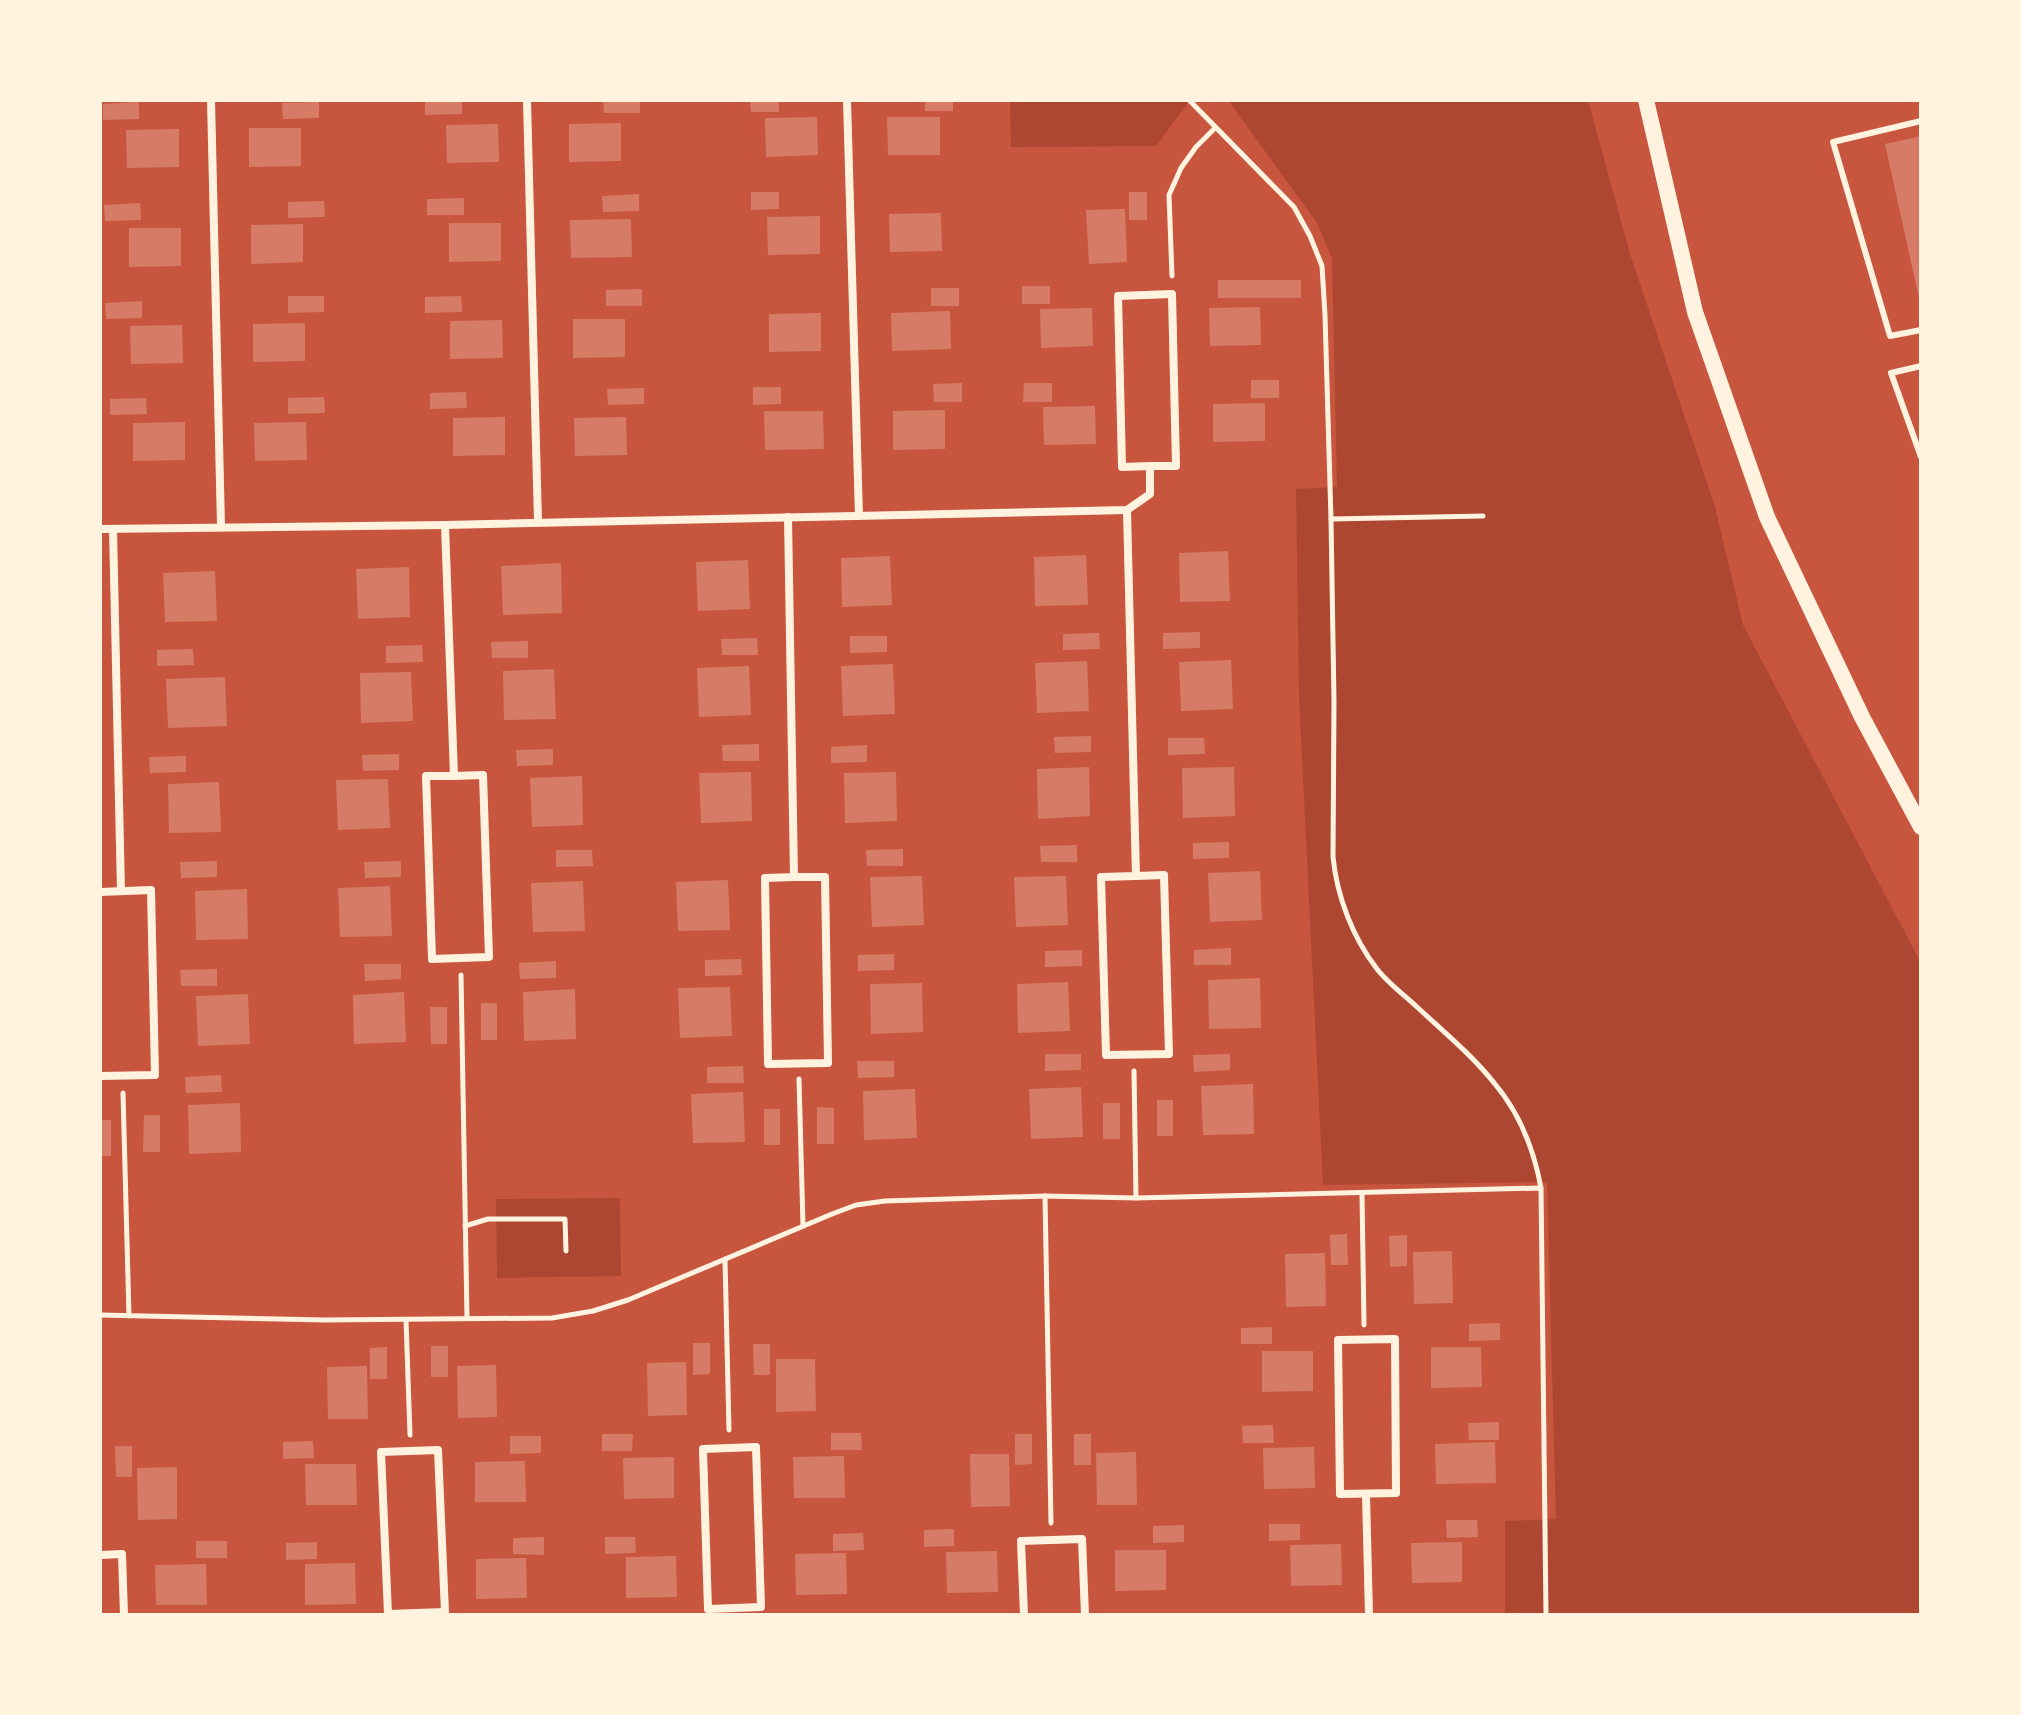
<svg xmlns="http://www.w3.org/2000/svg" width="2021" height="1715" viewBox="0 0 2021 1715" font-family="Quicksand,sans-serif">
  <style>
    .green { fill: #ae4732 }
    .building { fill: #d67c66 }
    .lines { fill: none; stroke-linecap: round; stroke-linejoin: round }
    .path { stroke: #fff3e0; stroke-width: 5 }
    .service { stroke: #fff3e0; stroke-width: 6 }
    .minor { stroke: #fff3e0; stroke-width: 8 }
    .secondary { stroke: #fff3e0; stroke-width: 16 }
  </style>
  <rect width="100%" height="100%" fill="#c8553d"/>
  <!-- green -->
  <g class="green">
    <path d="M1010,100h180l-34,46 -145,1z"/>
    <path d="M1228,100h360l42,154 85,253 28,118 178,338v652h-416v-94l51,-2 -9,-337 -224,3 -24,-488 -3,-208 41,-2 -5,-229 -15,-35z"/>
    <path d="M620,1198l1,78 -124,2 -1,-79z"/>
  </g>
  <!-- building -->
  <g class="building">
    <path d="M425,100h37v14l-37,1z"/>
    <path d="M603,100h37v13h-36z"/>
    <path d="M750,100h29v12h-28z"/>
    <rect x="925" y="100" width="28" height="11"/>
    <path d="M139,102v17l-36,1v-16z"/>
    <path d="M319,102v16l-36,1 -1,-16z"/>
    <path d="M817,117l1,38 -52,2 -1,-39z"/>
    <path d="M887,117h53v38h-52z"/>
    <path d="M621,123v38l-52,1v-38z"/>
    <path d="M498,124l1,38 -52,1 -1,-38z"/>
    <path d="M249,128h52v38l-52,1z"/>
    <path d="M179,129v38l-52,1 -1,-38z"/>
    <path d="M1921,136v167h-1l-35,-159z"/>
    <path d="M751,192h28v17l-28,1z"/>
    <rect x="1129" y="192" width="18" height="28"/>
    <path d="M639,194v17l-36,1 -1,-16z"/>
    <path d="M464,198v17h-37v-16z"/>
    <path d="M324,201l1,16 -37,1v-16z"/>
    <path d="M140,203l1,17 -36,1 -1,-16z"/>
    <path d="M1125,209l2,53 -38,2 -3,-54z"/>
    <path d="M941,213l1,38 -52,1 -1,-38z"/>
    <path d="M820,216v38l-52,1 -1,-38z"/>
    <path d="M631,219l1,38 -61,1 -1,-38z"/>
    <path d="M449,223h52v38l-52,1z"/>
    <path d="M303,224v38l-52,2v-39z"/>
    <path d="M129,228h52v38l-52,1z"/>
    <rect x="1218" y="280" width="83" height="18"/>
    <rect x="1022" y="286" width="28" height="18"/>
    <rect x="931" y="288" width="28" height="18"/>
    <path d="M642,289v17h-36v-16z"/>
    <path d="M288,296h36v16l-36,1z"/>
    <path d="M461,296l1,16 -37,1v-16z"/>
    <path d="M142,301v17l-36,1 -1,-16z"/>
    <path d="M1260,307l1,38 -51,1 -1,-38z"/>
    <path d="M1092,308l1,38 -52,2 -1,-39z"/>
    <path d="M950,311l1,38 -59,2 -1,-38z"/>
    <path d="M821,313v38l-52,1v-38z"/>
    <path d="M573,319h52v38l-52,1z"/>
    <path d="M502,320l1,38 -53,1v-38z"/>
    <path d="M305,323v38l-52,1v-38z"/>
    <path d="M182,325l1,38 -52,1 -1,-38z"/>
    <rect x="1251" y="380" width="28" height="18"/>
    <path d="M962,383v19h-28l-1,-18z"/>
    <path d="M1024,383h28v19h-29z"/>
    <path d="M753,387h28v17l-28,1z"/>
    <path d="M644,388v16l-36,1 -1,-16z"/>
    <path d="M466,392l1,16 -37,1v-16z"/>
    <path d="M324,397l1,16 -37,1v-16z"/>
    <path d="M146,398l1,16 -37,1v-16z"/>
    <path d="M1265,403v38l-52,1v-38z"/>
    <path d="M1095,406l1,38 -52,1 -1,-38z"/>
    <path d="M945,410v39l-52,1v-39z"/>
    <path d="M764,411h59l1,38 -59,1z"/>
    <path d="M505,417v38l-52,1v-38z"/>
    <path d="M626,417l1,38 -52,1 -1,-38z"/>
    <path d="M185,422v38l-52,1v-38z"/>
    <path d="M306,422l1,38 -52,1 -1,-38z"/>
    <path d="M1228,551l2,50 -50,1 -1,-49z"/>
    <path d="M1086,555l2,50 -53,1 -1,-49z"/>
    <path d="M890,556l2,49 -50,2 -1,-49z"/>
    <path d="M748,560l2,49 -52,2 -2,-49z"/>
    <path d="M561,563l1,50 -59,2 -2,-49z"/>
    <path d="M409,567l1,50 -52,2 -2,-50z"/>
    <path d="M215,571l2,50 -52,1 -2,-49z"/>
    <path d="M1200,632v16l-37,1v-16z"/>
    <path d="M1099,633l1,16 -37,1v-16z"/>
    <path d="M850,636h37v16l-37,1z"/>
    <path d="M757,638l1,17h-36l-1,-16z"/>
    <path d="M528,641v17h-36l-1,-16z"/>
    <path d="M422,645l1,17 -37,1v-17z"/>
    <path d="M193,649l1,16 -37,1v-16z"/>
    <path d="M1231,660l2,49 -52,2 -2,-49z"/>
    <path d="M1087,661l2,50 -52,2 -2,-50z"/>
    <path d="M893,664l2,50 -52,2 -2,-50z"/>
    <path d="M749,666l2,49 -52,2 -2,-49z"/>
    <path d="M554,669l2,50 -52,1 -1,-49z"/>
    <path d="M411,672l2,49 -52,2 -1,-50z"/>
    <path d="M225,677l2,49 -59,2 -2,-49z"/>
    <path d="M1091,736v16l-36,1 -1,-16z"/>
    <path d="M1168,738h36l1,16 -37,1z"/>
    <path d="M759,744v17h-36l-1,-16z"/>
    <path d="M867,745v17l-36,1v-16z"/>
    <path d="M553,749v16l-36,1 -1,-16z"/>
    <path d="M399,754v16l-36,1 -1,-16z"/>
    <path d="M186,756v16l-36,1 -1,-16z"/>
    <path d="M1089,767l1,49 -52,3 -1,-50z"/>
    <path d="M1234,767l1,49 -52,2 -1,-50z"/>
    <path d="M751,772l1,49 -51,2 -2,-50z"/>
    <path d="M896,772l1,49 -52,2 -1,-50z"/>
    <path d="M582,776l1,49 -51,2 -2,-49z"/>
    <path d="M388,779l2,49 -52,2 -2,-50z"/>
    <path d="M219,782l2,50 -52,1 -1,-49z"/>
    <path d="M1229,842v16l-36,1v-16z"/>
    <path d="M1077,845v17h-36l-1,-16z"/>
    <path d="M903,849v17h-36l-1,-16z"/>
    <path d="M556,850h36l1,16 -37,1z"/>
    <path d="M217,861v16l-36,1 -1,-16z"/>
    <path d="M401,861v16l-36,1 -1,-16z"/>
    <path d="M1260,871l2,49 -52,2 -2,-49z"/>
    <path d="M922,876l2,49 -52,2 -2,-50z"/>
    <path d="M1066,876l2,49 -52,2 -2,-50z"/>
    <path d="M728,880l2,50 -52,1 -2,-49z"/>
    <path d="M583,881l2,50 -52,1 -2,-49z"/>
    <path d="M390,886l2,50 -52,1 -2,-49z"/>
    <path d="M247,889l1,50 -52,1 -1,-49z"/>
    <path d="M1231,948v17h-37v-15z"/>
    <path d="M1082,950v16l-37,1v-16z"/>
    <path d="M894,954v16l-36,1v-16z"/>
    <path d="M741,959l1,16 -37,1v-16z"/>
    <path d="M556,961v17l-36,1 -1,-16z"/>
    <path d="M364,964h37v15l-36,2z"/>
    <path d="M217,969v17h-36l-1,-16z"/>
    <path d="M1260,978l1,50 -52,1 -1,-49z"/>
    <path d="M1068,982l2,49 -52,2 -1,-49z"/>
    <path d="M922,983l1,49 -52,2 -1,-50z"/>
    <path d="M730,987l2,49 -52,2 -2,-50z"/>
    <path d="M575,989l1,50 -52,2 -1,-49z"/>
    <path d="M404,992l2,50 -52,2 -1,-49z"/>
    <path d="M248,994l2,50 -52,2 -2,-50z"/>
    <rect x="481" y="1003" width="16" height="37"/>
    <path d="M430,1007h17v37h-16z"/>
    <path d="M1045,1054h36v16l-36,1z"/>
    <path d="M1230,1054v16l-36,2 -1,-17z"/>
    <path d="M857,1061h37v16l-36,1z"/>
    <path d="M743,1066l1,17h-37v-16z"/>
    <path d="M221,1075l1,17 -36,1 -1,-16z"/>
    <path d="M1253,1084l1,50 -51,1 -2,-49z"/>
    <path d="M1081,1087l2,50 -52,2 -2,-50z"/>
    <path d="M915,1089l2,49 -53,2 -1,-49z"/>
    <path d="M743,1092l2,50 -52,1 -2,-49z"/>
    <rect x="1157" y="1100" width="16" height="36"/>
    <path d="M240,1103l1,49 -52,2 -1,-49z"/>
    <rect x="1103" y="1103" width="17" height="36"/>
    <path d="M817,1107l17,1v36h-17z"/>
    <rect x="764" y="1109" width="16" height="36"/>
    <path d="M144,1115h16v37h-17z"/>
    <rect x="100" y="1120" width="11" height="36"/>
    <path d="M1347,1234l1,31h-17l-1,-30z"/>
    <path d="M1407,1235v31l-17,1 -1,-31z"/>
    <path d="M1452,1251l1,52 -39,1 -1,-52z"/>
    <path d="M1325,1253l1,53 -40,1 -1,-53z"/>
    <path d="M1500,1323v17l-31,1v-17z"/>
    <path d="M1272,1327v17h-31v-16z"/>
    <path d="M693,1343h17v31l-17,1z"/>
    <path d="M753,1344h17v31h-16z"/>
    <rect x="431" y="1346" width="17" height="31"/>
    <path d="M387,1347v32h-17v-31z"/>
    <path d="M1431,1347h50l1,40 -51,1z"/>
    <path d="M1262,1351h51v40l-51,1z"/>
    <path d="M776,1359h39l1,52 -40,1z"/>
    <path d="M686,1362l1,53 -39,1 -1,-53z"/>
    <path d="M496,1365l1,52 -39,1 -1,-52z"/>
    <path d="M367,1366l1,53h-40l-1,-52z"/>
    <path d="M1499,1422v18h-30l-1,-17z"/>
    <path d="M1273,1425l1,18h-31l-1,-17z"/>
    <path d="M831,1433h30l1,17h-31z"/>
    <path d="M602,1434h31l-1,17h-30z"/>
    <path d="M1015,1434h17v30l-17,1z"/>
    <rect x="1074" y="1434" width="17" height="31"/>
    <path d="M510,1436h31v17l-31,1z"/>
    <path d="M313,1441l1,17 -31,1v-17z"/>
    <path d="M1495,1442l1,41 -60,1 -1,-40z"/>
    <path d="M115,1446h17v31h-16z"/>
    <path d="M1314,1447l1,41 -51,1 -1,-41z"/>
    <path d="M1136,1452l1,53h-40l-1,-52z"/>
    <path d="M970,1454h39l1,52 -39,1z"/>
    <path d="M844,1456l1,42h-51l-1,-41z"/>
    <path d="M674,1457v41l-50,1 -1,-41z"/>
    <path d="M525,1461l1,41h-51v-40z"/>
    <path d="M305,1464h51l1,41h-51z"/>
    <path d="M177,1467v52l-39,1 -1,-52z"/>
    <path d="M1446,1520h31l1,17 -31,1z"/>
    <path d="M1269,1524h31v16l-31,1z"/>
    <path d="M1184,1525v17l-31,1v-17z"/>
    <path d="M954,1529v17l-30,1v-17z"/>
    <path d="M863,1533l1,17 -31,1v-17z"/>
    <path d="M544,1537v18l-31,-1v-16z"/>
    <path d="M605,1537h30l1,16 -31,1z"/>
    <rect x="196" y="1541" width="31" height="17"/>
    <path d="M317,1542v17l-31,1v-17z"/>
    <path d="M1462,1542v40l-50,1 -1,-40z"/>
    <path d="M1341,1544l1,41 -51,1 -1,-41z"/>
    <path d="M1115,1550h51v40l-51,1z"/>
    <path d="M997,1551l1,41 -51,1 -1,-41z"/>
    <path d="M846,1553l1,41 -51,1 -1,-41z"/>
    <path d="M676,1556l1,41 -51,1v-41z"/>
    <path d="M526,1558l1,40 -51,1v-40z"/>
    <path d="M355,1563l1,41 -51,1v-41z"/>
    <path d="M206,1564l1,41h-51l-1,-40z"/>
  </g>
  <g class="lines">
    <!-- path -->
    <g class="path">
      <path d="M1189,100l105,107 16,29 12,30 3,49 6,204 3,183 -1,155c4,40 20,81 44,112 11,14 27,26 40,38 26,24 56,49 78,77 26,31 39,66 46,104"/>
      <path d="M1172,276l-3,-81 12,-27 15,-21 19,-19"/>
      <path d="M1331,519l152,-3"/>
      <path d="M461,975l6,343"/>
      <path d="M1134,1071l2,127"/>
      <path d="M799,1079l4,147"/>
      <path d="M123,1093l6,223"/>
      <path d="M1362,1194l2,131"/>
      <path d="M1045,1196l6,327"/>
      <path d="M465,1226l23,-7h77l1,32"/>
      <path d="M725,1259l4,171"/>
      <path d="M100,1315l225,5 227,-2 41,-7 35,-11 204,-86 24,-9 29,-4 160,-5 91,2 405,-10 5,427"/>
      <path d="M406,1320l4,115"/>
    </g>
    <!-- service -->
    <g class="service">
      <path d="M1921,121l-88,21 57,194 31,-6"/>
      <path d="M1921,366l-30,7 30,84"/>
    </g>
    <!-- minor -->
    <g class="minor">
      <path d="M211,100l10,426"/>
      <path d="M527,100l11,422"/>
      <path d="M847,100l12,416"/>
      <path d="M1127,510l9,366 -35,1 5,178 63,-1 -5,-179 -28,1"/>
      <path d="M788,517l6,360 -29,1 3,186 60,-1 -3,-186h-31"/>
      <path d="M445,525l9,251h-28l6,183 57,-2 -6,-182 -29,1"/>
      <path d="M100,529l345,-4 682,-15 23,-16v-28h26l-4,-172 -54,2 4,171 28,-1"/>
      <path d="M113,529l8,362"/>
      <path d="M100,892l51,-2 4,185 -55,1"/>
      <path d="M1395,1339l1,154 -56,1 -2,-154z"/>
      <path d="M756,1447l5,160 -53,2 -5,-160z"/>
      <path d="M438,1450l7,162 -57,2 -7,-162z"/>
      <path d="M1366,1494l3,121"/>
      <path d="M100,1555l22,-1 2,61"/>
      <path d="M1024,1615l-3,-74 61,-2 3,76"/>
    </g>
    <!-- secondary -->
    <path class="secondary" d="M1646,100l49,212 72,205 95,200 59,110"/>
  </g>
  <!-- border -->
  <rect width="2021" height="1715" fill="none" stroke="#fff3e0" stroke-width="204"/>
</svg>
